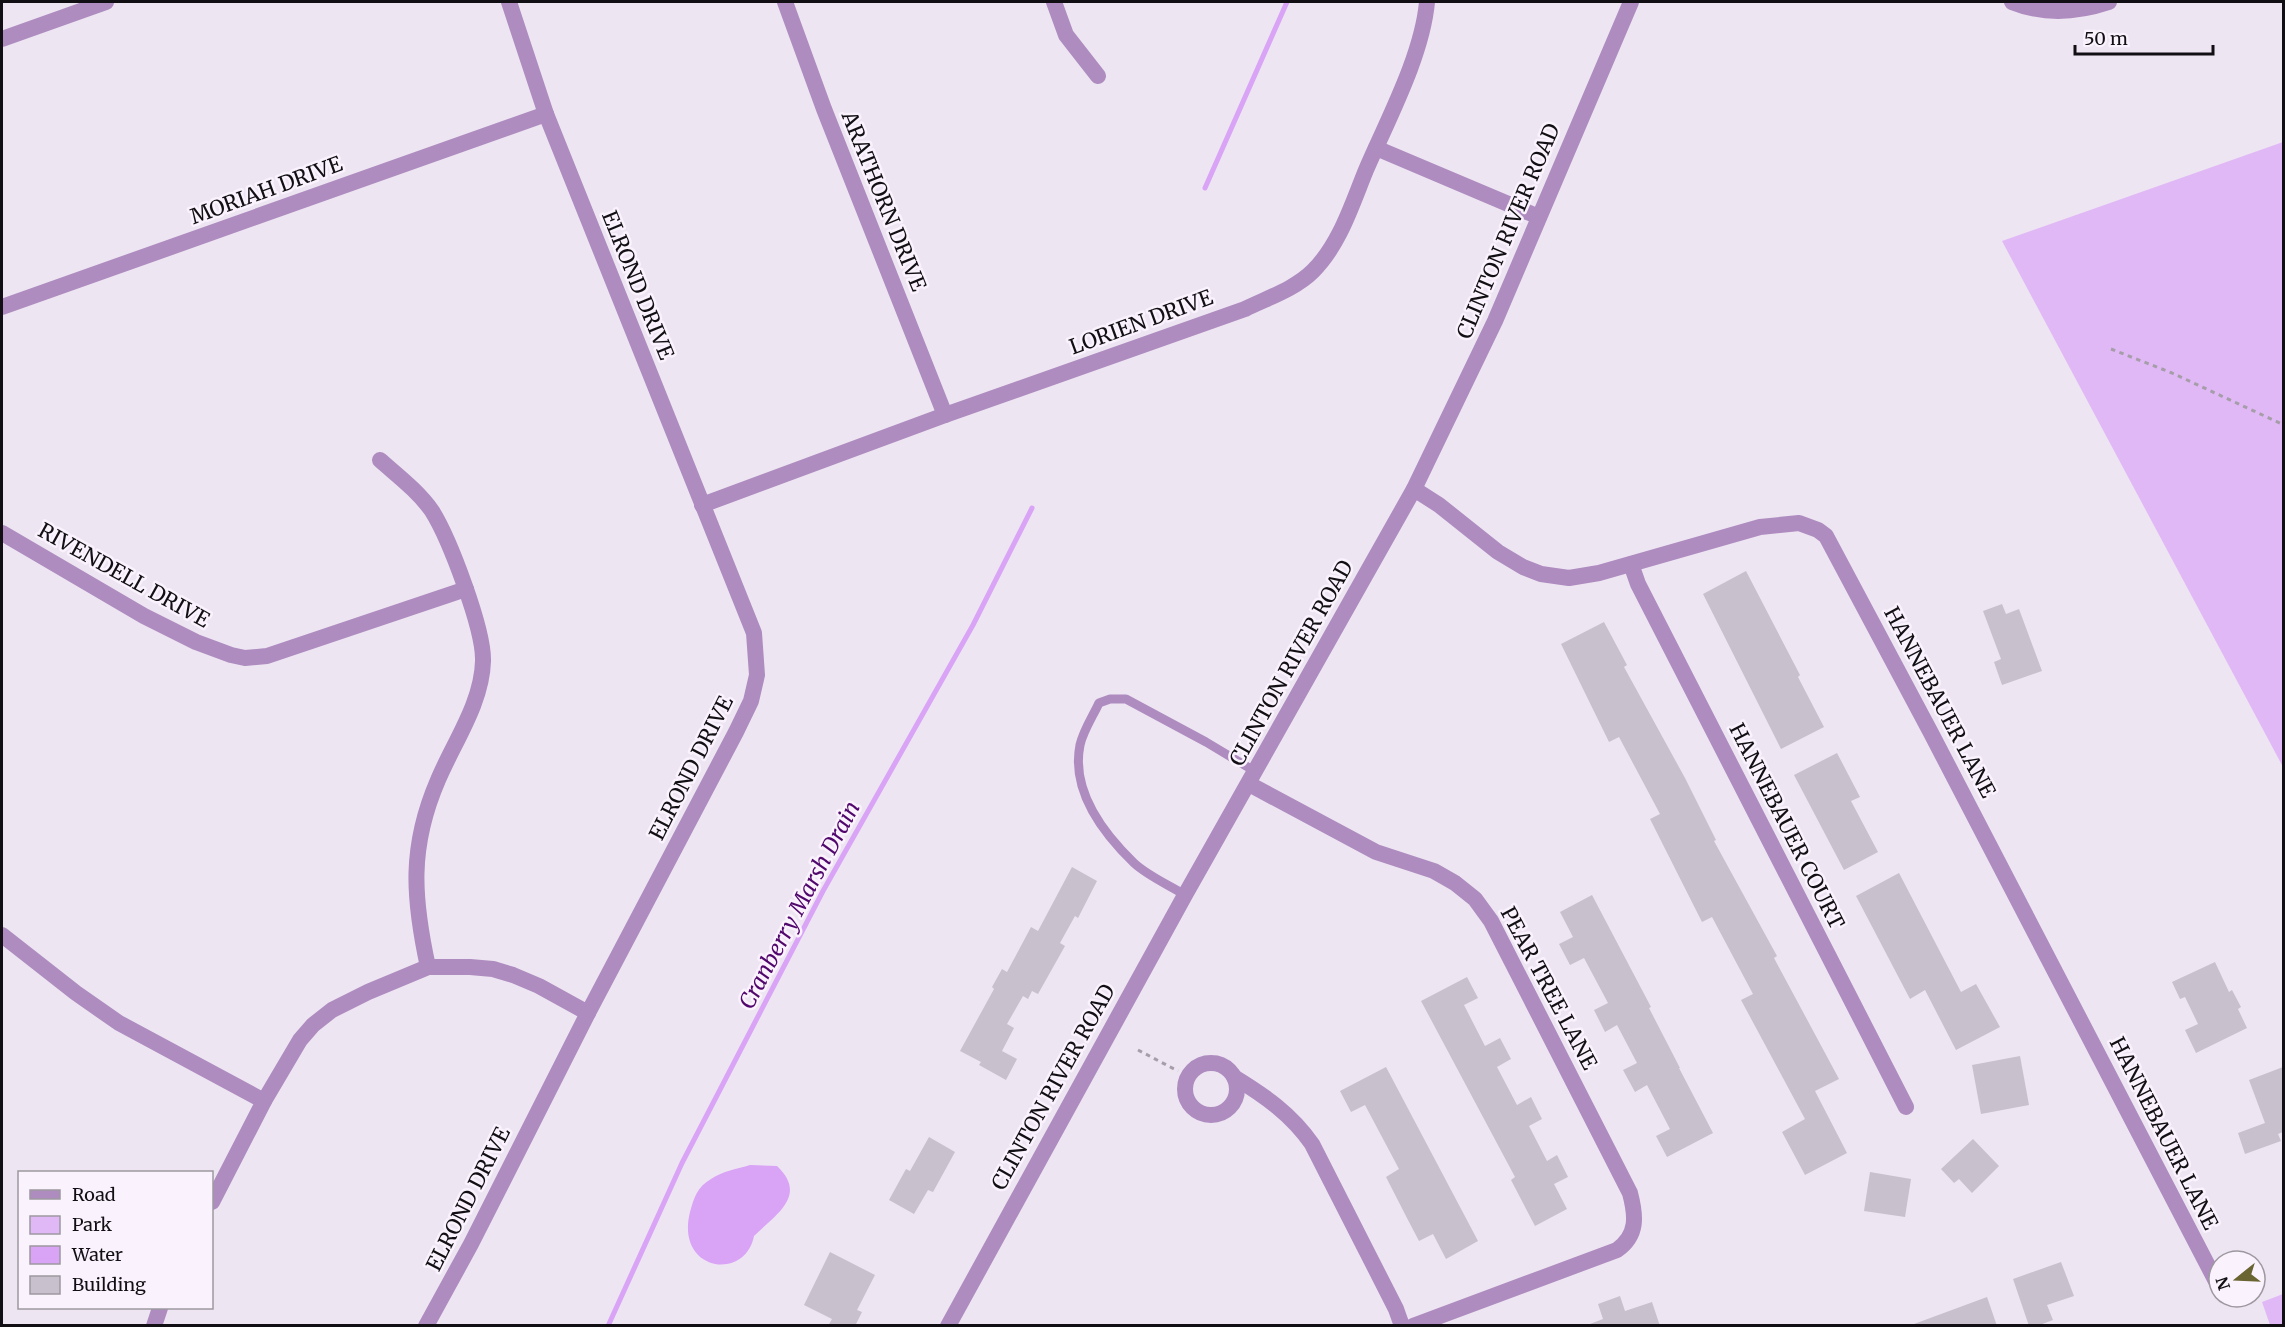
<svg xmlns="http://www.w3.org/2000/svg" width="2285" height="1327" viewBox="0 0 2285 1327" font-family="Merriweather,serif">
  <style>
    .green { fill: #e1b8f6 }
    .water { fill: #d9a3f6 }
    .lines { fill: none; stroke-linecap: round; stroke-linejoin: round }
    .stream { stroke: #d9a3f6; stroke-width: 5 }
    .building { fill: #c8c0cd }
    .path { stroke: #a59ea9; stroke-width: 3; stroke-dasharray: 4.5 4.5; stroke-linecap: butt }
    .service { stroke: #ae8cc0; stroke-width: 9 }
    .minor { stroke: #ae8cc0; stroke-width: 16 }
    .tertiary { stroke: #ae8cc0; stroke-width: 16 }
    .labels { text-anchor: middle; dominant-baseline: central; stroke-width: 5; stroke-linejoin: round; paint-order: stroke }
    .street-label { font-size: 21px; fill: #120f14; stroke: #faf3fe }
    .water-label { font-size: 22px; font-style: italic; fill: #51076c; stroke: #faf3fe }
  </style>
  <rect width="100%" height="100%" fill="#eee5f2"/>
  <!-- green -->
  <g class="green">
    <path d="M2283,142h1l-1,625 -281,-526z"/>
    <path d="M2283,1294v31h-13l-8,-23z"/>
  </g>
  <!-- water -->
  <path class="water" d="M750,1165l27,1c32,30 -3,50 -23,70 -9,46 -79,35 -64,-24 4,-14 7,-25 21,-33 12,-8 26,-10 39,-14z"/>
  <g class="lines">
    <!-- stream -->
    <g class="stream">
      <path d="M1205,188l82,-186"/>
      <path d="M608,1326l74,-163 141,-272 150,-266 59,-117"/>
    </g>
  </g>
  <!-- building -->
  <g class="building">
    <path d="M1746,571l54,104 -2,2 26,50 -43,22 -78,-155z"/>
    <path d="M2002,604l4,10 13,-5 23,62 -40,14 -8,-23 7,-3 -18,-48z"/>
    <path d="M1604,622l23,43 -3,2 61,111 31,62 -2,1 63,115 -3,2 65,121 -24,12 32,62 -42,22 -23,-43 23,-13 -64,-119 12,-6 -41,-77 -10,5 -52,-103 10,-5 -41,-77 -10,5 -48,-98z"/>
    <path d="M1837,753l23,44 -9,4 27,51 -34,18 -50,-95z"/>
    <path d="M1072,867l25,14 -19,37 -3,-2 -15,27 5,3 -27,48 -6,-3 -4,8 -5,-3 -16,28 7,4 -12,23 15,8 -11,21 -27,-15 2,-3 -21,-11 34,-62 -2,-2 10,-18 5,3 24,-45 7,4z"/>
    <path d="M1899,873l62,119 15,-8 24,43 -44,23 -31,-60 -15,9 -54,-103z"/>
    <path d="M1592,895l59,112 -2,1 31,60h-1l34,65 -46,24 -11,-21 14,-7 -23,-44 -12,7 -12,-22 14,-7 -20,-38 -12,7 -11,-22 14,-7 -24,-45 -14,7 -11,-21 14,-7 -13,-25z"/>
    <path d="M2215,962l14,30 3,-2 9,17 -3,2 9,19 -51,25 -11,-23 13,-6 -13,-27 -5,2 -8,-17z"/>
    <path d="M1467,977l11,21 -14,7 21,41 15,-8 11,21 -14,8 20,38 14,-8 11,22 -13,7 18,35 10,-6 11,22 -14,7 13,25 -32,17 -24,-46 4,-3 -94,-176z"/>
    <path d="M2020,1056l9,49 -48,9 -9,-49z"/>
    <path d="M1386,1067l92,174 -32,18 -13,-25 -14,7 -11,-21 -22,-43 13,-8 -34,-64 -14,7 -11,-21z"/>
    <path d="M2283,1067v65l-5,2 3,7 -36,13 -7,-21 27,-10 -16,-43z"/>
    <path d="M929,1137l26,15 -22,40 -5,-2 -14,24 -25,-14 17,-31 4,2z"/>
    <path d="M1973,1139l26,27 -27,27 -13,-14 -5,4 -13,-14z"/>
    <path d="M1870,1172l41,7 -6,38 -41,-6z"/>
    <path d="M830,1252l45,23 -18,35 5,2 -7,14h-27l4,-7 -28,-14z"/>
    <path d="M2061,1262l13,34 -27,9 6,15 -16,6h-8l-16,-47z"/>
    <path d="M1620,1296l5,15 27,-9 8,24h-69l-1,-2 13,-5 -5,-15z"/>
    <path d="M1987,1297l10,29h-83v-2z"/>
  </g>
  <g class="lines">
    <!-- path -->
    <g class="path">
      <path d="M2111,349l61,24 112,52"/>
      <path d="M1138,1050l40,21"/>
    </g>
    <!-- service -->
    <path class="service" d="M1185,895c-16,-10 -37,-19 -51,-32 -31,-30 -63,-73 -54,-118 3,-14 13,-29 19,-42l11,-4h16l80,43 50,30"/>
    <!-- minor -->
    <g class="minor">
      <path d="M785,2l39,107 121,306"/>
      <path d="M1054,2l12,33 32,41"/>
      <path d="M2012,2c32,13 64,11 97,0"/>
      <path d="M2,39l104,-37"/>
      <path d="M1376,148l163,69"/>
      <path d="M2,307l544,-193"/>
      <path d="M380,460c18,16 38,31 52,51 17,27 52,118 51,150 -1,42 -29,81 -45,119 -29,67 -25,118 -10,187"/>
      <path d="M1414,489l25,16 59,47 25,15 18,7 28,4 30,-5 161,-46 39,-4 19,7 8,6 105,197 288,554"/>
      <path d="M702,505l243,-90 300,-106c22,-11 50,-20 68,-38 27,-27 39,-67 53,-101 22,-51 56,-114 61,-168"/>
      <path d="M2,533l142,83 52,26 35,13 14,3 22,-2 199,-67"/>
      <path d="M1631,564l7,20 268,523"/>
      <path d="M1249,784l127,68 58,19 21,12 20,16 16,22 139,272c6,23 8,42 -13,57l-204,76"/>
      <path d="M2,935l74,58 43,30 145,78"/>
      <circle cx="1211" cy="1089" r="26"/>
      <path d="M1234,1077c31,19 57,37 78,67l84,165 6,17"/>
      <path d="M212,1202l52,-101 36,-61 13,-15 19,-15 36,-18 60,-25h42l23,2 20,6 26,11 49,27"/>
      <path d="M154,1326l6,-18"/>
      <path d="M426,1326l45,-82 117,-231 148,-281 15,-31 6,-26 -3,-42 -208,-519 -37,-112"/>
    </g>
    <!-- tertiary -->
    <path class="tertiary" d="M948,1326l237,-431 229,-406 81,-168 136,-319"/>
  </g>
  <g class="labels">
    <!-- street labels -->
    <g class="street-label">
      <text transform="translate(266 190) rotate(-20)">MORIAH DRIVE</text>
      <text transform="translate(884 201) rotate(68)">ARATHORN DRIVE</text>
      <text transform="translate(1508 231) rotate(-67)">CLINTON RIVER ROAD</text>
      <text transform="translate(638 285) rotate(68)">ELROND DRIVE</text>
      <text transform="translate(1141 322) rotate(-20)">LORIEN DRIVE</text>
      <text transform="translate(124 575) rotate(29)">RIVENDELL DRIVE</text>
      <text transform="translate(1291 663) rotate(-61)">CLINTON RIVER ROAD</text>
      <text transform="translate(1940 702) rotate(62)">HANNEBAUER LANE</text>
      <text transform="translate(691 768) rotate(-63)">ELROND DRIVE</text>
      <text transform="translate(1787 826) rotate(63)">HANNEBAUER COURT</text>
      <text transform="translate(1549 988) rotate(62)">PEAR TREE LANE</text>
      <text transform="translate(1053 1087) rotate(-61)">CLINTON RIVER ROAD</text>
      <text transform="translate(2164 1133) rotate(63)">HANNEBAUER LANE</text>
      <text transform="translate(468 1199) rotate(-63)">ELROND DRIVE</text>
    </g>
    <!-- water labels -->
    <g class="water-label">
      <text transform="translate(799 905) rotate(-62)">Cranberry Marsh Drain</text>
    </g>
  </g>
  <!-- border -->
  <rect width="2285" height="1327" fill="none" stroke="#120f14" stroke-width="6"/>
  <!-- legend -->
  <rect x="18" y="1171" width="195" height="138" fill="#faf3fe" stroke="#9d98a0" stroke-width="1.5"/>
  <rect x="30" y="1190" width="30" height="9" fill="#ae8cc0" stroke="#9d98a0" stroke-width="1.5"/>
  <text x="72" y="1201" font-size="18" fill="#120f14">Road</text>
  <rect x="30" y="1216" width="30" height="18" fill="#e1b8f6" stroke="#9d98a0" stroke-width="1.5"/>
  <text x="72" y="1231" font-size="18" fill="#120f14">Park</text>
  <rect x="30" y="1246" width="30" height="18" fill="#d9a3f6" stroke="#9d98a0" stroke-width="1.5"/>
  <text x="72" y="1261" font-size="18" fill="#120f14">Water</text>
  <rect x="30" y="1276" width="30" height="18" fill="#c8c0cd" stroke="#9d98a0" stroke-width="1.5"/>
  <text x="72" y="1291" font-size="18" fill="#120f14">Building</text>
  <!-- north arrow -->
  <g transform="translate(2237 1279) rotate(252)"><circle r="28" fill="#faf3fe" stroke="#9d98a0" stroke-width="1.5"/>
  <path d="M0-4.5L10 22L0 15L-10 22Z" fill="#696431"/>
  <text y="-9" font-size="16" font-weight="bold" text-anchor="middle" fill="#120f14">N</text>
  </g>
  <!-- scale -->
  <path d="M2075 45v9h138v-9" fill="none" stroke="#120f14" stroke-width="3"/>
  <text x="2084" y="45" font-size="18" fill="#120f14" stroke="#faf3fe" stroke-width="4.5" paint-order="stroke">50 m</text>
</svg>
